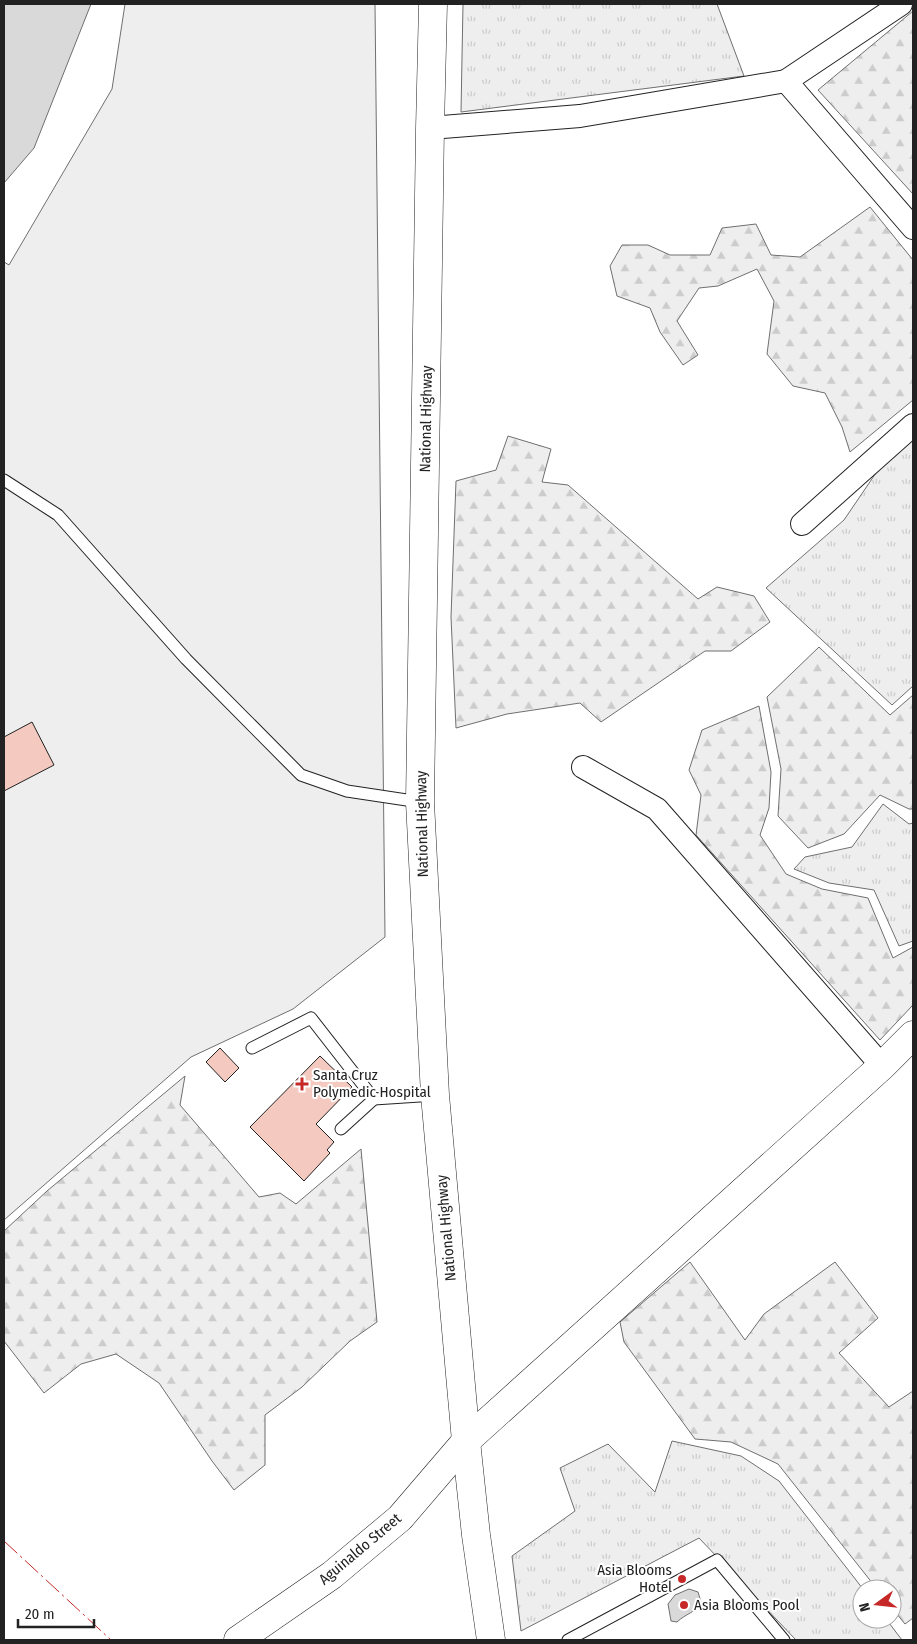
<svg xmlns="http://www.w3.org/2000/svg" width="917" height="1644" viewBox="0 0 917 1644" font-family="'Fira Sans Condensed',sans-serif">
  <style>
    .grass { fill: url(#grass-tufts); stroke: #6f6f6f }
    .forest { fill: url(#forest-firs); stroke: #6f6f6f }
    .park { fill: #eee; stroke: #6f6f6f }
    .water { fill: #d9d9d9; stroke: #6f6f6f }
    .building { fill: #f3c9c0; stroke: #222 }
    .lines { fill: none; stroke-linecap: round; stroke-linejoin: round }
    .lane-casing { stroke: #222; stroke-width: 13 }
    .street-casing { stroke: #222; stroke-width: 24 }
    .secondary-casing { stroke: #222; stroke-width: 29 }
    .primary-casing { stroke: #222; stroke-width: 29 }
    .lane { stroke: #fff; stroke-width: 11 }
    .street { stroke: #fff; stroke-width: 22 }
    .secondary { stroke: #fff; stroke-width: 28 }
    .primary { stroke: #fff; stroke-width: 28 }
    .power { stroke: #c62828; stroke-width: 1; stroke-dasharray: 18 4 2.5 4; stroke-linecap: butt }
    .poi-dot { fill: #c62828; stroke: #fff; stroke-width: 2 }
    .labels { text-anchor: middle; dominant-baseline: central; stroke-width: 4; stroke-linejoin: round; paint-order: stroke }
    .street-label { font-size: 15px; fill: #222; stroke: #fff }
    .poi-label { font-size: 15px; fill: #222; stroke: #fff; text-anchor: start }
  </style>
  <defs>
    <pattern id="grass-tufts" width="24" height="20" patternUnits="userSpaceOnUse" patternTransform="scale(1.25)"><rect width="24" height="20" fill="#eee"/><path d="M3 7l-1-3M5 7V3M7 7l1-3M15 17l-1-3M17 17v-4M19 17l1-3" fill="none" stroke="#ccc"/></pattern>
    <pattern id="forest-firs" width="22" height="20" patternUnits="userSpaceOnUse" patternTransform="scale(1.25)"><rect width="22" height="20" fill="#eee"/><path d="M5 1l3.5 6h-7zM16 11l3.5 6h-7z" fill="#ccc"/></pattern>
  </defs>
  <rect width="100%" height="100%" fill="#fff"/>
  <!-- grass -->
  <g class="grass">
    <path d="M463,4h254l27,72 -283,36z"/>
    <path d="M913,438v248l-21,19 -126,-117 78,-68 34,-50z"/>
    <path d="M883,804l26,20 4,-1v118l-14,5 -25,-56 -45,-7 -35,-14 11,-12 47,-10z"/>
    <path d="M672,1441l69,15 38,25 84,108 -1,30h24l16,21h-106l-97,-102 -178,93 -9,-75 63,-45 -15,-43 48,-24 47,48z"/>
  </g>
  <!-- forest -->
  <g class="forest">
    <path d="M913,11v183l-95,-104z"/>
    <path d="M870,207l43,53v140l-63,52 -8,-25 -17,-34 -32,-7 -26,-32 7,-53 -17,-32 -39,17 -19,2 -22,33 21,34 -15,10 -23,-33 -10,-24 -33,-12 -7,-30 12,-21h26l22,10h40l12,-27 34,-4 15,31 29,2z"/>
    <path d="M508,436l43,13 -9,33 26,3 130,114 19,-12 37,9 16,26 -39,29h-26l-104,71 -21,-19 -73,11 -51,14 -5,-111 5,-136 40,-11z"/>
    <path d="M819,647l71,68 23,-20v114h-4l-29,-14 -36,39 -36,14 -30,-32 3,-47 -14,-72z"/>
    <path d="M759,706l12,66 -2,36 -9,27 26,39 36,15 46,9 25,60 20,-11v58l-33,35 -184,-205 5,-40 -12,-25 13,-40z"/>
    <path d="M185,1076l-5,29 79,92 21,-4 16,11 65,-55 16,173 -27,19 -48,46 -37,28v50l-31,25 -22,-29 -53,-78 -43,-29 -35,10 -37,29 -40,-52v-110l43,-40z"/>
    <path d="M690,1262l55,78 19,-26 71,-52 43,56 -39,35 50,54 24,-16v227l-8,6 -13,-16v-19h-15l-99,-125 -47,-22 -36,-3 -71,-97 -4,-20z"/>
  </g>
  <!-- park -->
  <path class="park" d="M125,4h250l10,933 -92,72 -102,48 -187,163v-958l5,3 103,-176z"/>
  <!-- water -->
  <g class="water">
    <path d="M4,4h87l-57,144 -30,35z"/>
    <path d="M689,1589l9,3 3,10c-4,10 -16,12 -24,20l-6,-1 -3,-17 7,-9z"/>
  </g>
  <!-- building -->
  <g class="building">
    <path d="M32,722l22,43 -50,26v-54z"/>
    <path d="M220,1048l19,20 -14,14 -19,-20z"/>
    <path d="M320,1056l32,31 -36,37 18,18 -7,8 3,3 -26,28 -54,-54z"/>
  </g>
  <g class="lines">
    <!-- lane casing -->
    <g class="lane-casing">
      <g id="lane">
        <path d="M4,480l54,35 128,144 115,116 46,16 73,11"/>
        <path d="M252,1048l59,-30 63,81 -33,30"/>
        <path d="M374,1099l61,-4"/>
        <path d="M568,1640l149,-80 67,80"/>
      </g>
    </g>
    <!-- street casing -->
    <g class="street-casing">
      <g id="street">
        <path d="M786,81l115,-77"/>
        <path d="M430,128l150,-12 206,-35 127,147"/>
        <path d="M802,524l111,-99"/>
        <path d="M583,767l74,42 225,257"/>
      </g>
    </g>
    <!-- secondary casing -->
    <g class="secondary-casing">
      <path id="secondary" d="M238,1640l94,-65 68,-57 66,-77 416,-375 31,-31"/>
    </g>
    <!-- primary casing -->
    <g class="primary-casing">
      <path id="primary" d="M433,4l-3,124 -10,674 15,293 31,346 10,94 15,105"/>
    </g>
    <!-- lane -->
    <use href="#lane" class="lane"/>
    <!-- street -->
    <use href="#street" class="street"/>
    <!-- secondary -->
    <use href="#secondary" class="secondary"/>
    <!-- primary -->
    <use href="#primary" class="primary"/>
    <!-- power -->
    <path class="power" d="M4,1541l107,99"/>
  </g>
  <!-- markers -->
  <g class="poi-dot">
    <path d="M299.5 1076.5h5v5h5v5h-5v5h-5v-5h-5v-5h5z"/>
    <circle cx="682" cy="1579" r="5"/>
    <circle cx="684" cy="1605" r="5"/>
  </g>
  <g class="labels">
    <!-- street labels -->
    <g class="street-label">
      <text transform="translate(426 419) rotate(-89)">National Highway</text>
      <text transform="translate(422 824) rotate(-91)">National Highway</text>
      <text transform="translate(446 1228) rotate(-95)">National Highway</text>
      <text transform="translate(360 1549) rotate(-40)">Aguinaldo Street</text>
    </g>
    <!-- poi labels -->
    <g class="poi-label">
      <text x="313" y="1075">Santa Cruz<tspan x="313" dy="17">Polymedic Hospital</tspan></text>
      <text x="672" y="1570" text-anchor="end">Asia Blooms<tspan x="672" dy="17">Hotel</tspan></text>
      <text x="694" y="1605">Asia Blooms Pool</text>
    </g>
  </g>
  <!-- border -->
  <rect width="917" height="1644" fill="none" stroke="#222222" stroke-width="10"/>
  <!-- north arrow -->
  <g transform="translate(877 1604) rotate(255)"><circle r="24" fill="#ffffff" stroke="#a7a7a7"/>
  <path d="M0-4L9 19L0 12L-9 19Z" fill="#c62828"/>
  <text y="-8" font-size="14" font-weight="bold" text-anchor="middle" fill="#222222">N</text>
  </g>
  <!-- scale -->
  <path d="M18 1619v8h76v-8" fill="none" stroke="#222222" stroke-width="2.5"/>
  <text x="25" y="1619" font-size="15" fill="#222222" stroke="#ffffff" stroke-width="4" paint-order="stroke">20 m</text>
</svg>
